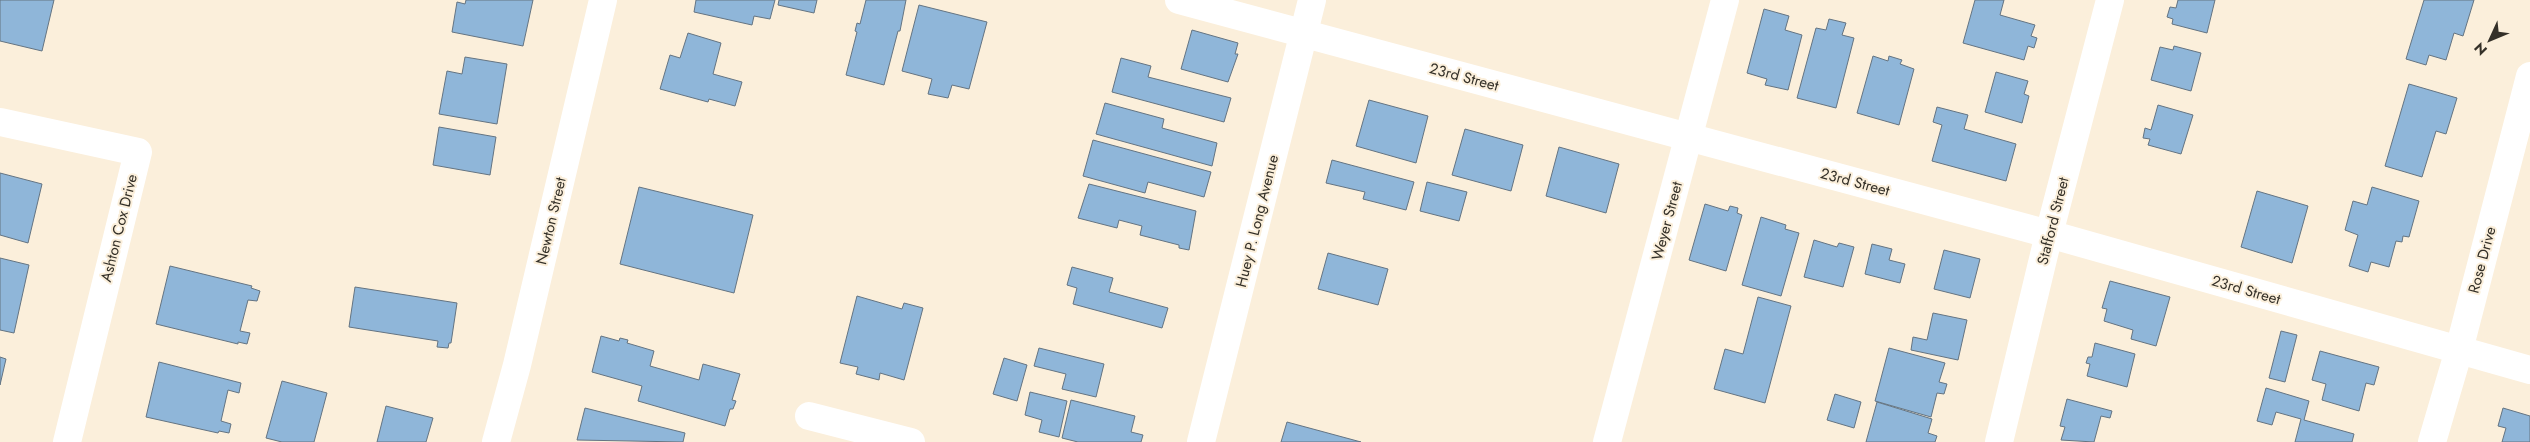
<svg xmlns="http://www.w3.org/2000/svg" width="2530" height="442" viewBox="0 0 2530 442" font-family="Jost,sans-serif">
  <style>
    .building { fill: #8fb6d9; stroke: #647482 }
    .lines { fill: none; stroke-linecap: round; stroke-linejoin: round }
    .street { stroke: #fff; stroke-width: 28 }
    .secondary { stroke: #fff; stroke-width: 28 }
    .labels { text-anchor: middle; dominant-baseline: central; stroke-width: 4; stroke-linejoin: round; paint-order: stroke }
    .street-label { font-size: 15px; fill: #343028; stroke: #fbefdb }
  </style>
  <rect width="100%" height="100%" fill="#fbefdb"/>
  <!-- building -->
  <g class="building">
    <path d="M0,0h54l-12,51 -42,-10z"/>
    <path d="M466,0h67l-10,46 -71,-14 5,-30 8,2z"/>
    <path d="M696,0h79l-5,19 -16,-3 -2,9 -58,-13z"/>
    <path d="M779,0h38l-3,13 -36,-8z"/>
    <path d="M866,0h40l-6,31h-2l-14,54 -38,-10 11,-43 -2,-1 2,-8 3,1z"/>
    <path d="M1975,0h29l-4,15 35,10 -4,11 6,2 -3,10 -6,-2 -4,14 -61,-17z"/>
    <path d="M2178,0h37l-8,33 -35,-9 1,-5 -6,-2 3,-10 6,1z"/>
    <path d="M2424,0h50l-11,36 -9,-3 -8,27 -17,-5 -3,10 -20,-6z"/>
    <path d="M919,5l68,17 -18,67 -17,-4 -4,13 -20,-4 4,-15 -30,-8z"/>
    <path d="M1764,9l25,7 -4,14 17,5 -14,55 -23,-5 2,-6 -20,-6z"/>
    <path d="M1829,19l17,4 -4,12 12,3 -18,70 -39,-10 19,-70 10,2z"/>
    <path d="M1192,30l46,13 -3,11h3l-10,28 -47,-13z"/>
    <path d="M688,33l33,10 -8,31 29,8 -7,24 -26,-7 -1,3 -48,-13 10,-34 10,3z"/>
    <path d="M2174,46l27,7 -10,38 -40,-11 9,-33 13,3z"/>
    <path d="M1873,56l15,5 1,-5 13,4 -2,4 14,5 -15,56 -42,-12z"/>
    <path d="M465,57l42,7 -10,60 -58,-10 8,-43 15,3z"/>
    <path d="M1121,58l30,8 -3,11 83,21 -7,24 -112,-30z"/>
    <path d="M1996,72l32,9 -4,13 5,2 -7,27 -37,-11z"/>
    <path d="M2409,84l48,14 -11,36 -10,-3 -14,46 -37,-11z"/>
    <path d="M1369,100l59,16 -12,47 -60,-17z"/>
    <path d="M1105,103l59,16 -2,9 55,15 -5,23 -116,-32z"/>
    <path d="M2158,105l35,10 -12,39 -33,-9 2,-6 -7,-1 2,-10 6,2z"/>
    <path d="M1937,107l31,8 -4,14 52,15 -10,37 -74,-20 10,-36 -9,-3z"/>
    <path d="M439,127l57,10 -6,38 -57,-10z"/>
    <path d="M1465,129l58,16 -12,46 -59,-16z"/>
    <path d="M1093,140l118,32 -7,25 -56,-15 -3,11 -62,-17z"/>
    <path d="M1559,147l60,17 -13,49 -60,-17z"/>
    <path d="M1332,160l82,22 -8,28 -43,-11 2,-7 -39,-9z"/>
    <path d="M0,173l42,11 -14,59 -28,-8z"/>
    <path d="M1427,182l40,10 -8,29 -39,-10z"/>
    <path d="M1089,184l107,27 -7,39 -10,-2v-3l-39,-10 2,-9 -23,-6 -2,8 -39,-10z"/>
    <path d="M639,187l114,28 -19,78 -114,-29z"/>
    <path d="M2372,187l47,14 -10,36 -6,-1 -1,6 -6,-1 -7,26 -18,-5 -3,10 -19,-6 9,-31 -13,-5 8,-29 14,4z"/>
    <path d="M2257,191l51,15 -16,57 -51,-16z"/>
    <path d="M1705,204l23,7 2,-5 8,2 -1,5 5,2 -16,56 -37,-11z"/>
    <path d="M1761,217l25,8 -1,4 14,4 -18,63 -39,-11z"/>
    <path d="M1814,240l23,7 2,-4 15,4 -11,40 -39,-10z"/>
    <path d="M1872,244l20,5 -3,11 16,4 -5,19 -35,-9z"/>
    <path d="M1944,250l36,9 -10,39 -36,-9z"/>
    <path d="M1328,253l60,16 -10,36 -60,-16z"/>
    <path d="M0,258l29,7 -15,68 -14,-3z"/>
    <path d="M170,266l82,20 -1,2 9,3 -3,10 -9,-1 -8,31 10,2 -3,11 -9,-2v2l-82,-20z"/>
    <path d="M1072,267l41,11 -4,14 59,16 -6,20 -89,-24 4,-16 -10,-3z"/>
    <path d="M2110,281l60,16 -14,49 -25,-7 2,-9 -29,-9 3,-12 -5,-1z"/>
    <path d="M355,287l102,16 -6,40h-2l-1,5 -11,-1 1,-6 -89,-14z"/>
    <path d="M857,296l45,13 2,-6 19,5 -19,72 -24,-7 -1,7 -23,-6 2,-7 -18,-4z"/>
    <path d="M1758,297l33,9 -26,97 -51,-14 11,-40 18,5z"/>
    <path d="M1933,313l34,7 -9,40 -47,-10 2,-13 14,3z"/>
    <path d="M2281,331l16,4 -12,47 -16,-4z"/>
    <path d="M601,336l18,5 1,-3 8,2 -1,3 27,8 -4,15 49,14 4,-16 37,10 -8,26 4,1 -3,8h-3l-5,17 -87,-25 4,-15 -50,-14z"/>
    <path d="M2095,343l40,11 -8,33 -40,-11 3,-12 -4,-1 2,-6h4z"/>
    <path d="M1039,348l65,16 -8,33 -34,-8 4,-15 -32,-8z"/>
    <path d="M1889,348l56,15 -6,19 8,2 -3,10 -7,-1 -6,24 -56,-16z"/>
    <path d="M2320,351l59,16 -5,18 -8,-2 -7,28 -37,-11 4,-16 -14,-4z"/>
    <path d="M0,357l6,2 -6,26z"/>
    <path d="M1004,358l23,7 -10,36 -24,-7z"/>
    <path d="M159,362l82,21 -2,10 -11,-3 -7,31 10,3 -2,9 -10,-2 -1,2 -72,-16z"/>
    <path d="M282,381l45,12 -13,49h-32l-16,-4z"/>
    <path d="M2266,388l43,13 -5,19 50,14 -2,8h-57l6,-23 -25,-7 -4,13 -15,-4z"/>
    <path d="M1030,392l37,9 -8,36 -20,-5 3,-12 -17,-5z"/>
    <path d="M1835,394l26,8 -7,26 -27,-8z"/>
    <path d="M2067,399l45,12 -2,7 -9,-2 -7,26 -33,-2 4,-13 -5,-1z"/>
    <path d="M1071,400l64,16 -4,16 12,3 -2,7h-63l-16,-4z"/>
    <path d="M1877,402l55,17 -4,14 9,3 -2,6h-69z"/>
    <path d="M386,406l47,12 -7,24h-49z"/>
    <path d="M585,408l100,25 -2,9 -106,-2z"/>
    <path d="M2503,408l27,8v26h-28l4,-14 -8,-2z"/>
    <path d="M1287,422l74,20h-80z"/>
  </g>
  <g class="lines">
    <!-- street -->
    <g class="street">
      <path d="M0,122l138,30 -71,290"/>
      <path d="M809,416l102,26"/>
      <path d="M496,442l21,-77 86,-365"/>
      <path d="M1201,442l111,-442"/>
      <path d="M1607,442l118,-442"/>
      <path d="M1999,442l50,-208 61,-234"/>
      <path d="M2432,442l27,-92 71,-274"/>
    </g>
    <!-- secondary -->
    <path class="secondary" d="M1179,0l870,234 481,136"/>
  </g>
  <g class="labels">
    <!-- street labels -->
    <g class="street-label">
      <text transform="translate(1464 77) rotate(15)">23rd Street</text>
      <text transform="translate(1855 182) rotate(15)">23rd Street</text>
      <text transform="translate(551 221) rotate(-77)">Newton Street</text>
      <text transform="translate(1257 221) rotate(-76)">Huey P. Long Avenue</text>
      <text transform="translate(1667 221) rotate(-75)">Weyer Street</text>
      <text transform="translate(2053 221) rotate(-76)">Stafford Street</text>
      <text transform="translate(119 228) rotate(-76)">Ashton Cox Drive</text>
      <text transform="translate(2482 260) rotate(-75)">Rose Drive</text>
      <text transform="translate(2246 290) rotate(16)">23rd Street</text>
    </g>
  </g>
  <!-- north arrow -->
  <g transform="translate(2490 40) rotate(226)" stroke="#fbefdb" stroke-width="4" paint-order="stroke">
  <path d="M0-4L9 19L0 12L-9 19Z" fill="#343028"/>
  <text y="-8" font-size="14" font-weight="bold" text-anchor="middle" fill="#343028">N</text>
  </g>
</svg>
